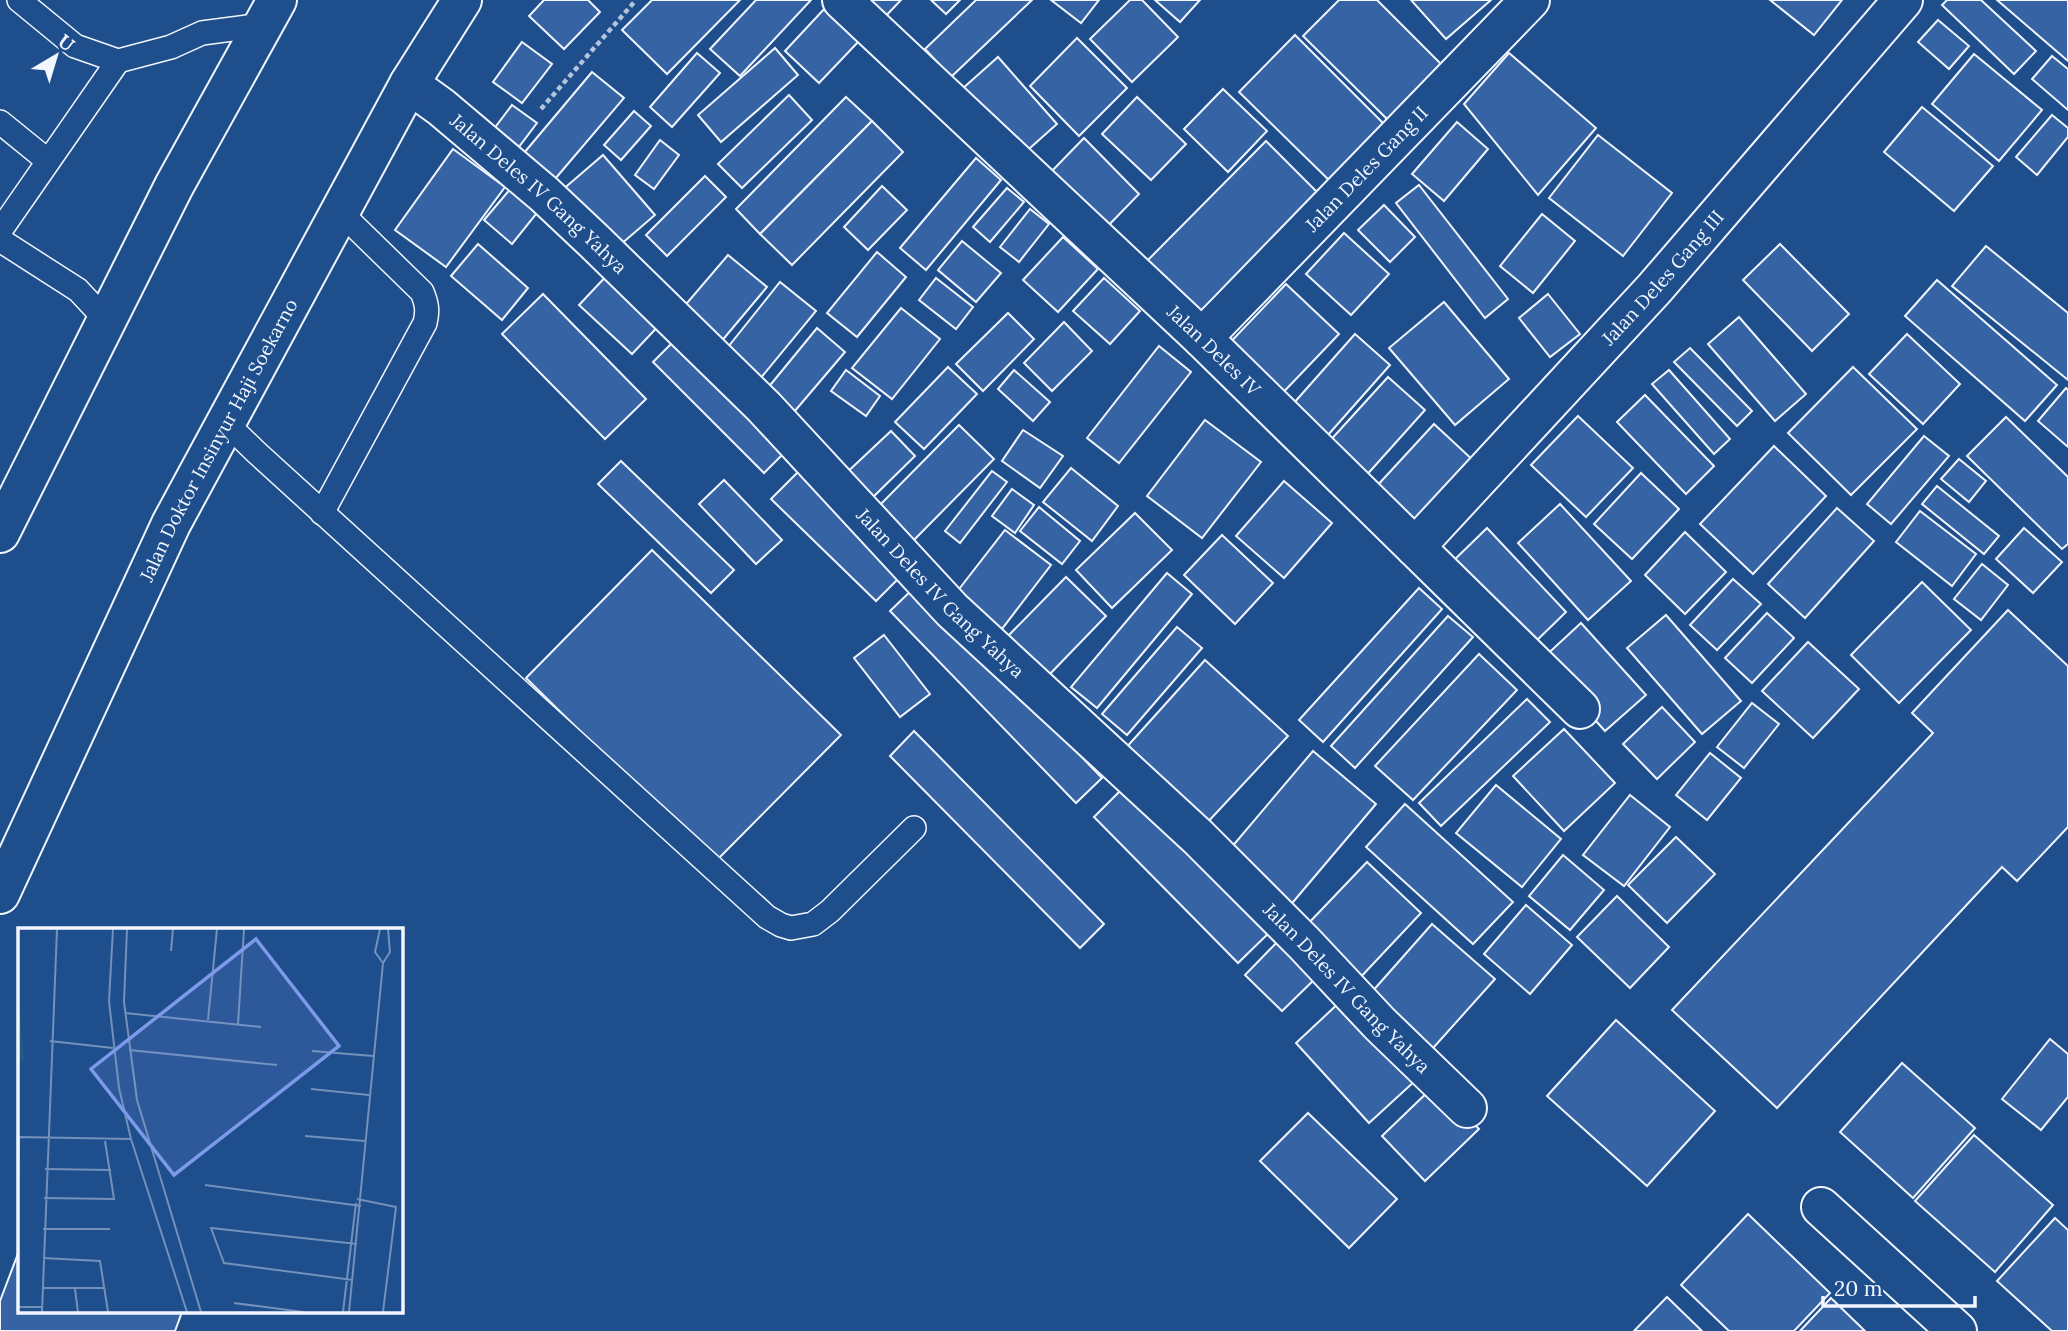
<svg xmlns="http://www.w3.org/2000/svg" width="2068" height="1331" viewBox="0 0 2068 1331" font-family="Lora,serif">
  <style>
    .building { fill: #3563a3; stroke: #f2f6ff; stroke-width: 2 }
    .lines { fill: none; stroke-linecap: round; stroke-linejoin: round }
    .lane-casing { stroke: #f2f6ff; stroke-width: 26 }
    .street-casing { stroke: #f2f6ff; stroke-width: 42 }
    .primary-casing { stroke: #f2f6ff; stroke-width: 42 }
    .path { stroke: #b3c4dc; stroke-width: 4.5; stroke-dasharray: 5 3.5; stroke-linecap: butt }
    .lane { stroke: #1f4e8c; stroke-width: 23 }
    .street { stroke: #1f4e8c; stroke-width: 38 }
    .primary { stroke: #1f4e8c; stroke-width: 38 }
    .labels { text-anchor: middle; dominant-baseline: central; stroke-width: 5; stroke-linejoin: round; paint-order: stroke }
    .street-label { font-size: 19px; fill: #f2f6ff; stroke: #1f4e8c }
    .inset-road { fill: none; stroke: #7391ba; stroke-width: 2 }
    .view { fill: #7d9aea; fill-opacity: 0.15; stroke: #7d9aea; stroke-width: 3.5 }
    .inset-edge { fill: none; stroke: #f2f6ff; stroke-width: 3.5 }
  </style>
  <rect width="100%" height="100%" fill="#1f4e8c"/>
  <!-- building -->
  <g class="building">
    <path d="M544,0h44l12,12 -36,37 -35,-33z"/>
    <path d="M652,0h88l-73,74 -45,-44z"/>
    <path d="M756,0h55l-71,76 -30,-27z"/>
    <path d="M856,0h45l-21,22z"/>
    <path d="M931,0h29l-14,14z"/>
    <path d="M976,0h56l-81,77 -26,-28z"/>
    <path d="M1051,0h48l-18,23z"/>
    <path d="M1130,0h12l36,37 -46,45 -42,-43z"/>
    <path d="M1155,0h45l-20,22z"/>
    <path d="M1339,0h38l66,66 -54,55 -86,-85z"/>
    <path d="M1411,0h80l-45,39z"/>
    <path d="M1770,0h72l-28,35z"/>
    <path d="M1947,0h34l55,51 -22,23 -72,-69z"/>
    <path d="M1997,0h71v61z"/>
    <path d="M826,7l34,33 -41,43 -34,-32z"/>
    <path d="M1938,20l31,26 -20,23 -31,-27z"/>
    <path d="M1295,35l94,94 -55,56 -95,-93z"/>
    <path d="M1077,38l50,50 -48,48 -49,-50z"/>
    <path d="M522,42l30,22 -30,39 -29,-21z"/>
    <path d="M775,48l23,27 -77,67 -23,-27z"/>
    <path d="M697,53l23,20 -48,54 -22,-20z"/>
    <path d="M1509,53l87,75 -58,67 -74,-91z"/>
    <path d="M1974,54l68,56 -43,51 -67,-57z"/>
    <path d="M2052,56l16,13v41l-36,-31z"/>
    <path d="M998,57l59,67 -36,32 -59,-67z"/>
    <path d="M592,72l32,26 -69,81 -31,-26z"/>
    <path d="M1223,89l44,42 -39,41 -44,-43z"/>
    <path d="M789,95l23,25 -70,68 -24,-24z"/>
    <path d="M846,97l26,24 -112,113 -24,-25z"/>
    <path d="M1137,97l49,47 -35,36 -49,-46z"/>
    <path d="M512,105l25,18 -25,33 -25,-18z"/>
    <path d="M1922,107l71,59 -39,45 -70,-59z"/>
    <path d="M634,111l17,15 -30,34 -17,-15z"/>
    <path d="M2052,115l16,13v9l-31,38 -21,-18z"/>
    <path d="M872,121l31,31 -111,113 -32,-31z"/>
    <path d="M1457,122l31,27 -44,52 -32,-27z"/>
    <path d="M1598,135l74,58 -49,63 -74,-58z"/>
    <path d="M1084,138l55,56 -37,38 -55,-56z"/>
    <path d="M660,140l19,15 -25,34 -19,-14z"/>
    <path d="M1266,141l54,54 -121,122 -54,-54z"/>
    <path d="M453,149l52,38 -59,80 -51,-37z"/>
    <path d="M603,155l52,60 -42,36 -52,-60z"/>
    <path d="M976,158l25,22 -75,90 -26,-22z"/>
    <path d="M705,176l21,21 -59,59 -21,-21z"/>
    <path d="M518,180l27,23 -33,41 -28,-24z"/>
    <path d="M1419,185l89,114 -23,19 -89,-115z"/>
    <path d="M882,186l25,24 -39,40 -24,-23z"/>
    <path d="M1007,188l17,14 -34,40 -17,-15z"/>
    <path d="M1384,205l31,32 -25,25 -32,-32z"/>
    <path d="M1030,209l19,15 -30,38 -19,-15z"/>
    <path d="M1542,214l33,27 -42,52 -33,-27z"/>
    <path d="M1344,233l45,41 -38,41 -45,-41z"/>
    <path d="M1063,237l35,32 -40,43 -35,-32z"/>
    <path d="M962,241l39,32 -25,29 -38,-32z"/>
    <path d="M478,244l50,44 -26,32 -51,-44z"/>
    <path d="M1780,244l69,70 -37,37 -69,-71z"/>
    <path d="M1986,246l82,67v67l-116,-94z"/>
    <path d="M877,252l29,25 -49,60 -30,-24z"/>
    <path d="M728,255l39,32 -52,62 -40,-32z"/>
    <path d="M612,270l53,49 -33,35 -53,-49z"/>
    <path d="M936,278l37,29 -17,22 -37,-29z"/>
    <path d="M1104,278l36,33 -30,33 -37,-33z"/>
    <path d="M1937,280l120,105 -32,36 -120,-105z"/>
    <path d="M780,282l36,29 -61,74 -35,-28z"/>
    <path d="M1286,284l53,50 -65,68 -53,-50z"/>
    <path d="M543,294l103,105 -41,40 -103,-105z"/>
    <path d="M1548,294l32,40 -30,23 -31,-39z"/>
    <path d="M1444,302l65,77 -54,46 -66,-77z"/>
    <path d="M901,308l39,31 -48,60 -40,-31z"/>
    <path d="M1008,313l26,26 -51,52 -27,-27z"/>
    <path d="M1739,317l67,77 -31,27 -67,-77z"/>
    <path d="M1064,322l28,29 -40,40 -28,-28z"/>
    <path d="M817,328l28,24 -51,60 -27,-23z"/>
    <path d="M1355,334l35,31 -70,79 -35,-31z"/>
    <path d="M1907,334l53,50 -37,40 -54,-50z"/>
    <path d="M676,339l111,111 -23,23 -111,-111z"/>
    <path d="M1159,346l32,26 -72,91 -32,-25z"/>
    <path d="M1690,348l62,63 -15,15 -63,-64z"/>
    <path d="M948,367l29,27 -53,55 -29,-27z"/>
    <path d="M1853,367l64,62 -66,66 -63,-62z"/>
    <path d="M846,370l34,26 -14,20 -35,-25z"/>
    <path d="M1014,370l36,32 -17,19 -35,-32z"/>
    <path d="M1669,370l61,69 -16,15 -62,-70z"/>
    <path d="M1388,377l37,33 -61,68 -37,-34z"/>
    <path d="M2066,388l2,2v57l-30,-26z"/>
    <path d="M1645,395l69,71 -28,28 -69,-72z"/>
    <path d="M1578,416l55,52 -47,49 -55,-52z"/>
    <path d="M2006,417l62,60v67l-6,5 -95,-93z"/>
    <path d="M1205,420l56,42 -59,76 -55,-42z"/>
    <path d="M1434,424l41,38 -59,64 -41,-38z"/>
    <path d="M959,425l35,34 -87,88 -36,-33z"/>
    <path d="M1023,430l40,26 -23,32 -38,-27z"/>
    <path d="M891,431l24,25 -47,46 -26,-25z"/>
    <path d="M1924,436l25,20 -58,68 -24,-20z"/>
    <path d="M1774,446l52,50 -73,78 -53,-50z"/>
    <path d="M1959,459l27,22 -17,21 -28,-23z"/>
    <path d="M621,461l113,109 -23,23 -113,-109z"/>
    <path d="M1071,468l47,38 -26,35 -49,-39z"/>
    <path d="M800,470l105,102 -29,29 -105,-102z"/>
    <path d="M992,471l15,11 -47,61 -15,-12z"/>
    <path d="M1641,473l38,36 -47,50 -38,-35z"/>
    <path d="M724,480l58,60 -26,24 -57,-60z"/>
    <path d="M1284,481l48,42 -48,55 -48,-42z"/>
    <path d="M1937,486l62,50 -15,18 -62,-50z"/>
    <path d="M1012,489l22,16 -19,28 -23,-17z"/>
    <path d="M1560,504l71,77 -43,39 -70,-77z"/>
    <path d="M1039,507l41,34 -18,23 -42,-33z"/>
    <path d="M1837,508l37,33 -69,77 -37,-34z"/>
    <path d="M1920,511l56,43 -24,32 -56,-44z"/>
    <path d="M1135,513l37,37 -60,58 -36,-38z"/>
    <path d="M1487,528l79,84 -38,37 -79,-84z"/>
    <path d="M2024,528l38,34 -29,31 -37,-34z"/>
    <path d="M1005,530l46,35 -56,73 -46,-36z"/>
    <path d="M1685,532l41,40 -41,42 -40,-39z"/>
    <path d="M1222,535l51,48 -38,41 -51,-49z"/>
    <path d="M652,550l189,185 -127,128 -188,-185z"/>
    <path d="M1982,564l26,21 -27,35 -27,-21z"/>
    <path d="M1167,573l25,21 -95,114 -26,-21z"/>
    <path d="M1066,577l40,39 -59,61 -41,-39z"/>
    <path d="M1733,579l28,25 -44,46 -27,-25z"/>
    <path d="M1922,582l49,48 -72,73 -48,-48z"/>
    <path d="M916,586l186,192 -26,25 -186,-192z"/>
    <path d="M1419,588l23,21 -119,133 -24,-22z"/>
    <path d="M2008,610l60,56v161l-51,54 -15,-14 -225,241 -105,-98 261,-277 -21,-20z"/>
    <path d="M1767,613l27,25 -42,45 -27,-25z"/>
    <path d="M1666,615l75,86 -39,33 -75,-86z"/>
    <path d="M1448,616l25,21 -118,131 -24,-22z"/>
    <path d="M1581,623l65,72 -41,36 -64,-71z"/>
    <path d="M1177,627l25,21 -75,87 -25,-21z"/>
    <path d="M884,635l46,59 -30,23 -46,-59z"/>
    <path d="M1808,642l51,47 -46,49 -51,-47z"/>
    <path d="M1479,654l38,36 -104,110 -38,-34z"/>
    <path d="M1205,660l83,76 -83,89 -81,-75z"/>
    <path d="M1527,699l23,23 -109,104 -22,-23z"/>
    <path d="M1752,703l27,21 -35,44 -27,-21z"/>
    <path d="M1662,707l33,35 -38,37 -34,-35z"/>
    <path d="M1564,729l51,54 -51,48 -51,-55z"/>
    <path d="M914,731l190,193 -24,24 -190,-192z"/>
    <path d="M1313,751l63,53 -88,104 -63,-53z"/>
    <path d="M1710,753l31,25 -34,42 -31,-25z"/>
    <path d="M1130,781l145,146 -37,36 -144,-146z"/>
    <path d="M1496,785l65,54 -39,48 -66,-54z"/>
    <path d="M1630,795l40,32 -46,59 -41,-31z"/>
    <path d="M1405,804l108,98 -40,42 -107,-97z"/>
    <path d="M1676,837l39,37 -48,49 -39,-38z"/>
    <path d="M1563,855l41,35 -34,40 -41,-34z"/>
    <path d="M1367,862l54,51 -64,68 -54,-52z"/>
    <path d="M1617,896l52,51 -39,41 -53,-51z"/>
    <path d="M1526,905l46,40 -42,49 -46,-40z"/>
    <path d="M1432,924l63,55 -70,78 -62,-55z"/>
    <path d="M1283,936l38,37 -39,38 -37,-36z"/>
    <path d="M1342,1000l74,80 -47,43 -73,-80z"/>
    <path d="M1616,1020l99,91 -68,75 -100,-90z"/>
    <path d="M2050,1039l18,15v43l-27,33 -39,-31z"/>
    <path d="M1902,1063l73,65 -62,70 -73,-66z"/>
    <path d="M1435,1085l44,44 -54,52 -43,-45z"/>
    <path d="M1308,1113l89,86 -48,49 -89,-87z"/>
    <path d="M1974,1135l79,70 -58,67 -80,-71z"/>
    <path d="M1748,1214l82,79 -36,38h-65l-48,-46z"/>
    <path d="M2055,1218l13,12v101h-16l-55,-50z"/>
    <path d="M19,1251v61h163l-7,19h-175v-30z"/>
    <path d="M1667,1297l35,34h-68z"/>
    <path d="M1831,1298l34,33h-65z"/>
  </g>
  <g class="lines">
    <!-- lane casing -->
    <g class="lane-casing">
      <g id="lane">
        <path d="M19,0l56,46 43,15 53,-14 31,-14 61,-8"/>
        <path d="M0,122l48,39"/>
        <path d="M0,231l118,-170"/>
        <path d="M0,240l78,50 28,30"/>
        <path d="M225,422l31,30 511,465 14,8 10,3 22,-4 17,-13 84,-83"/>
        <path d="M322,513l103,-190c3,-12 2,-19 -3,-31l-83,-81"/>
      </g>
    </g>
    <!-- street casing -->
    <g class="street-casing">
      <g id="street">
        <path id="s1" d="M842,0l360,338 378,371"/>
        <path id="s2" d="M409,84l32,23 103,87 50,47 170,166 188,203 246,227 106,106 76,81 87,84"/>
        <path id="s3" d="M1202,338l328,-338"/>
        <path id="s4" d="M1415,547l239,-258 249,-289"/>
        <path d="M1821,1207l136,124"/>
      </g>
    </g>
    <!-- primary casing -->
    <g class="primary-casing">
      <g id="primary">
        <path d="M0,533l174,-347 103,-186"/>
        <path id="s5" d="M0,894l171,-370 238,-440 53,-84"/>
      </g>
    </g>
    <!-- path -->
    <path class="path" d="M541,109l95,-109"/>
    <!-- lane -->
    <use href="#lane" class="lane"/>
    <!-- street -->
    <use href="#street" class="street"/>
    <!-- primary -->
    <use href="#primary" class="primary"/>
  </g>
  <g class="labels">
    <!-- street labels -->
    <g class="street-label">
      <text stroke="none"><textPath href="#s3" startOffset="236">Jalan Deles Gang II</textPath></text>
      <text stroke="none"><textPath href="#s2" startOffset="170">Jalan Deles IV Gang Yahya</textPath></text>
      <text stroke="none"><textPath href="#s4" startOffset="366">Jalan Deles Gang III</textPath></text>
      <text stroke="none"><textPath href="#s1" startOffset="511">Jalan Deles IV</textPath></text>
      <text stroke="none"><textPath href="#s5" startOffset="504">Jalan Doktor Insinyur Haji Soekarno</textPath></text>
      <text stroke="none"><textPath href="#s2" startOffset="737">Jalan Deles IV Gang Yahya</textPath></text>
      <text stroke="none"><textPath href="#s2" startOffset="1304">Jalan Deles IV Gang Yahya</textPath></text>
    </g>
  </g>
  <!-- overview -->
  <g transform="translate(18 928)">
    <rect width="385" height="385" fill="#1f4e8c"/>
    <path d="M0,61l6,72h-6z" fill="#245a82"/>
    <path class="inset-road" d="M95,1l-4,72 10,87 12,51 56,173M109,1l-3,73 13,98 64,212M362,1l-5,23 8,11M153,23l2,-22M107,85l136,14M190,92l9,-91M220,96l6,-95M32,113l63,7M111,122l148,15M294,123l61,5M293,161l58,6M287,208l60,5M0,209l113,2M27,241l66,1M0,256l1,-47M187,257l156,21M26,270l70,1 -9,-58M339,271l39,8 -13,105M25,301h67M0,321v28M25,330l57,3 8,51M335,352l-129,-17 -13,-35 146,16M25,360h61M57,361l3,23M216,375l69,9M0,379h24M24,384l15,-383M325,384l13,-109M331,384l34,-349 7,-11 -2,-23"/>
    <path class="view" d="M238,11l83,107 -165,129 -83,-106z"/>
    <rect width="385" height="385" class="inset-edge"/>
  </g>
  <!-- north arrow -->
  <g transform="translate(56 56) rotate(38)" stroke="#1f4e8c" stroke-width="5" paint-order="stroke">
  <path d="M0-5L12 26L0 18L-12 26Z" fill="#f2f6ff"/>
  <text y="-10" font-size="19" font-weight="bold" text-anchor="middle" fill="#f2f6ff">U</text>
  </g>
  <!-- scale -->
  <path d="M1823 1296v10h152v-10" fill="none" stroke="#f2f6ff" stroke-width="3.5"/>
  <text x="1834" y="1296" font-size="21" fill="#f2f6ff" stroke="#1f4e8c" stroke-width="5" paint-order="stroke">20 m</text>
</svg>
